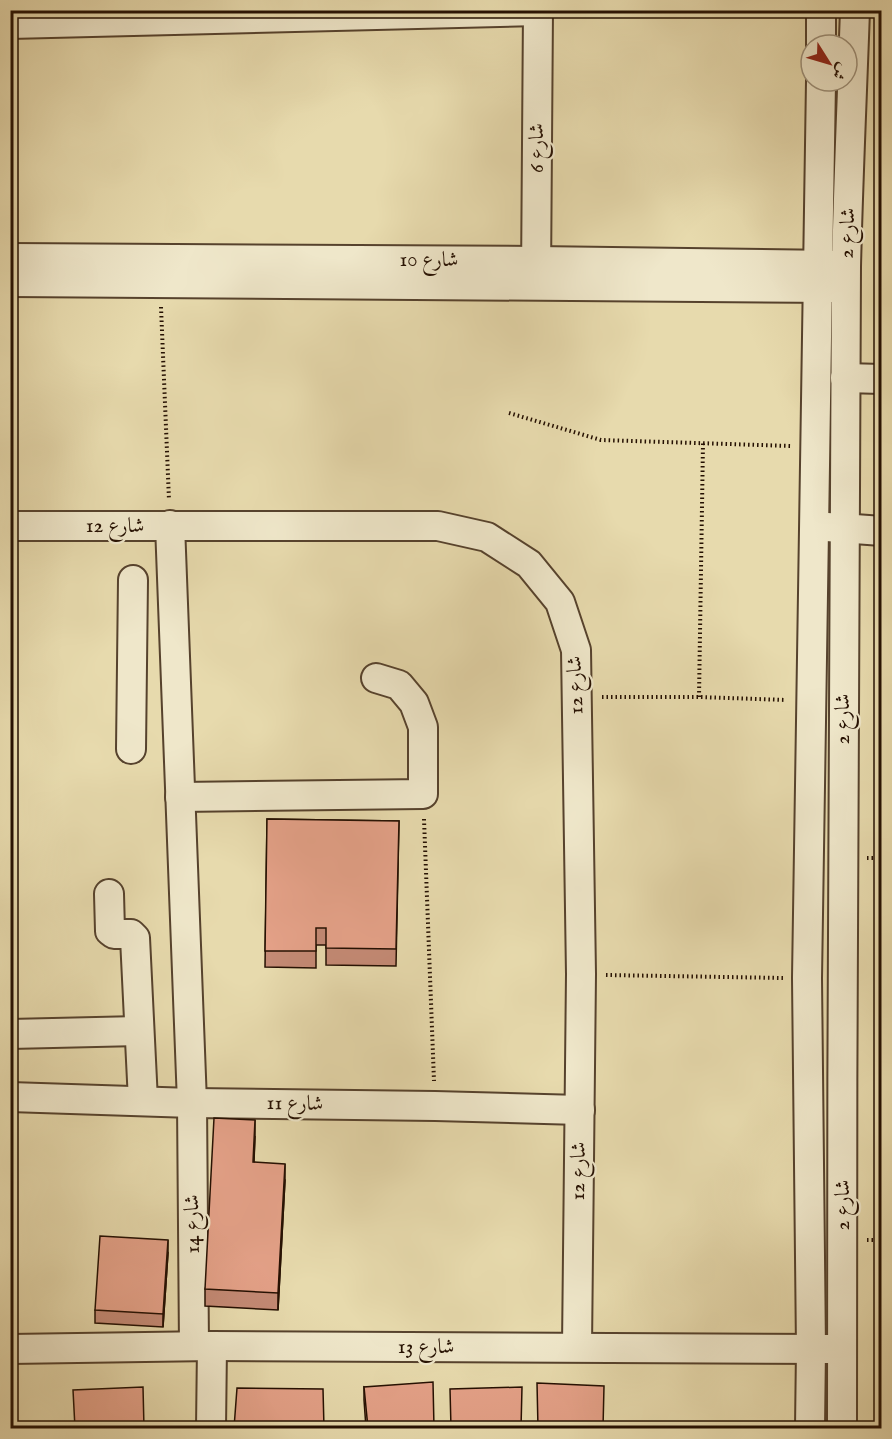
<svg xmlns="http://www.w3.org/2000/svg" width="892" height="1439" viewBox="0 0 892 1439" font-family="'IM FELL English',Amiri,serif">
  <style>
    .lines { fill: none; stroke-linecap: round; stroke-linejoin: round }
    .minor-casing { stroke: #56422d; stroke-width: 32 }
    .path { stroke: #251002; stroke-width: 4; stroke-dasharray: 1.5 3; stroke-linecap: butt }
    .minor { stroke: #efe7ca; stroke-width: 28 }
    .wall { fill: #c48a75; stroke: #251002; stroke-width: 1.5 }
    .shaded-wall { fill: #a0715f; stroke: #251002; stroke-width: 1.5 }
    .building { fill: #e4a188; stroke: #251002; stroke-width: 1.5 }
    .labels { text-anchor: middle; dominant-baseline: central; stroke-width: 4.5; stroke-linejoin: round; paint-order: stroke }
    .street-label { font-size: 21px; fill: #251002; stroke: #efe7ca }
  </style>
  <rect width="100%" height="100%" fill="#e7daad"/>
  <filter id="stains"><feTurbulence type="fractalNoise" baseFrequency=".00333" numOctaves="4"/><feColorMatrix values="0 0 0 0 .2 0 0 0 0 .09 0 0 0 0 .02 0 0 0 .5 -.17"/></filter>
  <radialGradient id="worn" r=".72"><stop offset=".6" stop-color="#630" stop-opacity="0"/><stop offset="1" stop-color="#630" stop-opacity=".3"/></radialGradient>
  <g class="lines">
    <!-- minor casing -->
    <g class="minor-casing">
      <g id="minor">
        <path d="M10,24l528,-13"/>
        <path d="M821,45v-35"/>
        <path d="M10,258l526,3 299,4"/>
        <path d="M536,278l2,-268"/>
        <path d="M10,282l826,6"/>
        <path d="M845,378l37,1"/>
        <path d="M170,525l22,578 2,243"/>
        <path d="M10,526h428l49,11 42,27 31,38 16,48 5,324 -4,373"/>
        <path d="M827,527l55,4"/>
        <path d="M131,749l2,-169"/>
        <path d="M180,797l243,-3v-67l-9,-24 -15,-18 -23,-7"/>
        <path d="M109,894l1,37 4,3h17l4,4 8,163"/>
        <path d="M10,1034l129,-3"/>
        <path d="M10,1097l182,6 243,3 145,4"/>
        <path d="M10,1349l202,-3 618,3"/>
        <path d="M211,1428l1,-82"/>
        <path d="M810,1428l1,-79 -4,-371 14,-897"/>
        <path d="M842,1428c1,-387 -1,-774 4,-1161 2,-86 6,-171 9,-257"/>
      </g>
    </g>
    <!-- path -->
    <g class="path">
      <path d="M161,307l8,193"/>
      <path d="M509,413l92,27 190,6"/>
      <path d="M602,697h97l87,3"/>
      <path d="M699,697l4,-254"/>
      <path d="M424,819l10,262"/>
      <path d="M867,858h15"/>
      <path d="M606,975l178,3"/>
      <path d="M867,1240h15"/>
    </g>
    <!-- minor -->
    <use href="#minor" class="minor"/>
  </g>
  <!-- wall -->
  <g class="wall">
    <path d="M267,819l132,2 -3,145 -70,-1v-20h-10v23l-51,-1z"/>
    <path d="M255,1136l-1,26 31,18 -7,130 -73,-4v-17z"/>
    <path d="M168,1253l-5,74 -68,-4v-13z"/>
    <path d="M364,1387l70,41h-68l-2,-28z"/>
  </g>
  <!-- shaded-wall -->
  <g class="shaded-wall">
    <path d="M255,1120v16l-2,43v-17z"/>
    <path d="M285,1164v16l-7,130v-17z"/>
    <path d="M168,1240v13l-5,74v-13z"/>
  </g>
  <!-- building -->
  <g class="building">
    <path d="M267,819l132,2 -3,128 -70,-1v-20h-10v23h-51z"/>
    <path d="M214,1118l41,2 -2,42 32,2 -7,129 -73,-4z"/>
    <path d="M100,1236l68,4 -5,74 -68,-4z"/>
    <path d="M433,1382l1,46h-66l-4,-41z"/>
    <path d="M537,1383l67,3 -1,42h-65z"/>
    <path d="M143,1387l1,41h-69l-2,-38z"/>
    <path d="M522,1387l-1,41h-70l-1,-39z"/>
    <path d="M237,1388l86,1 1,39h-90z"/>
  </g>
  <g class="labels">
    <!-- street labels -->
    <g class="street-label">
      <text transform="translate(537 148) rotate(-90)">شارع 6</text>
      <text transform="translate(848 233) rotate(-88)">شارع 2</text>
      <text x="429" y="260">شارع 10</text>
      <text x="115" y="526">شارع 12</text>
      <text transform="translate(576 685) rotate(-92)">شارع 12</text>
      <text transform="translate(843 719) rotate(-90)">شارع 2</text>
      <text transform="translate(295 1104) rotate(1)">شارع 11</text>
      <text transform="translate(579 1171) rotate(-89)">شارع 12</text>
      <text transform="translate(843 1205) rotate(-90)">شارع 2</text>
      <text transform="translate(193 1224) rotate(-91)">شارع 14</text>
      <text x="426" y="1347">شارع 13</text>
    </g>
  </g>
  <!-- margin -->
  <rect width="892" height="1439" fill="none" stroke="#e7daad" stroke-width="36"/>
  <rect x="12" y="12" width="868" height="1415" fill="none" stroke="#251002" stroke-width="3"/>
  <rect x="18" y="18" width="856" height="1403" fill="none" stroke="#251002" stroke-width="1.5"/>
  <!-- north arrow -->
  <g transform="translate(829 63) rotate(127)"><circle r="28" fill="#efe7ca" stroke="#9e917a" stroke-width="1.5"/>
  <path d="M0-4.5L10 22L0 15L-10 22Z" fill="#8f2418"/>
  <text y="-9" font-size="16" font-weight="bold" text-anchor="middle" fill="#251002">ش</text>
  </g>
  <rect width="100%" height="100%" filter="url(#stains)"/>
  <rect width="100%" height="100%" fill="url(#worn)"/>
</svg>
